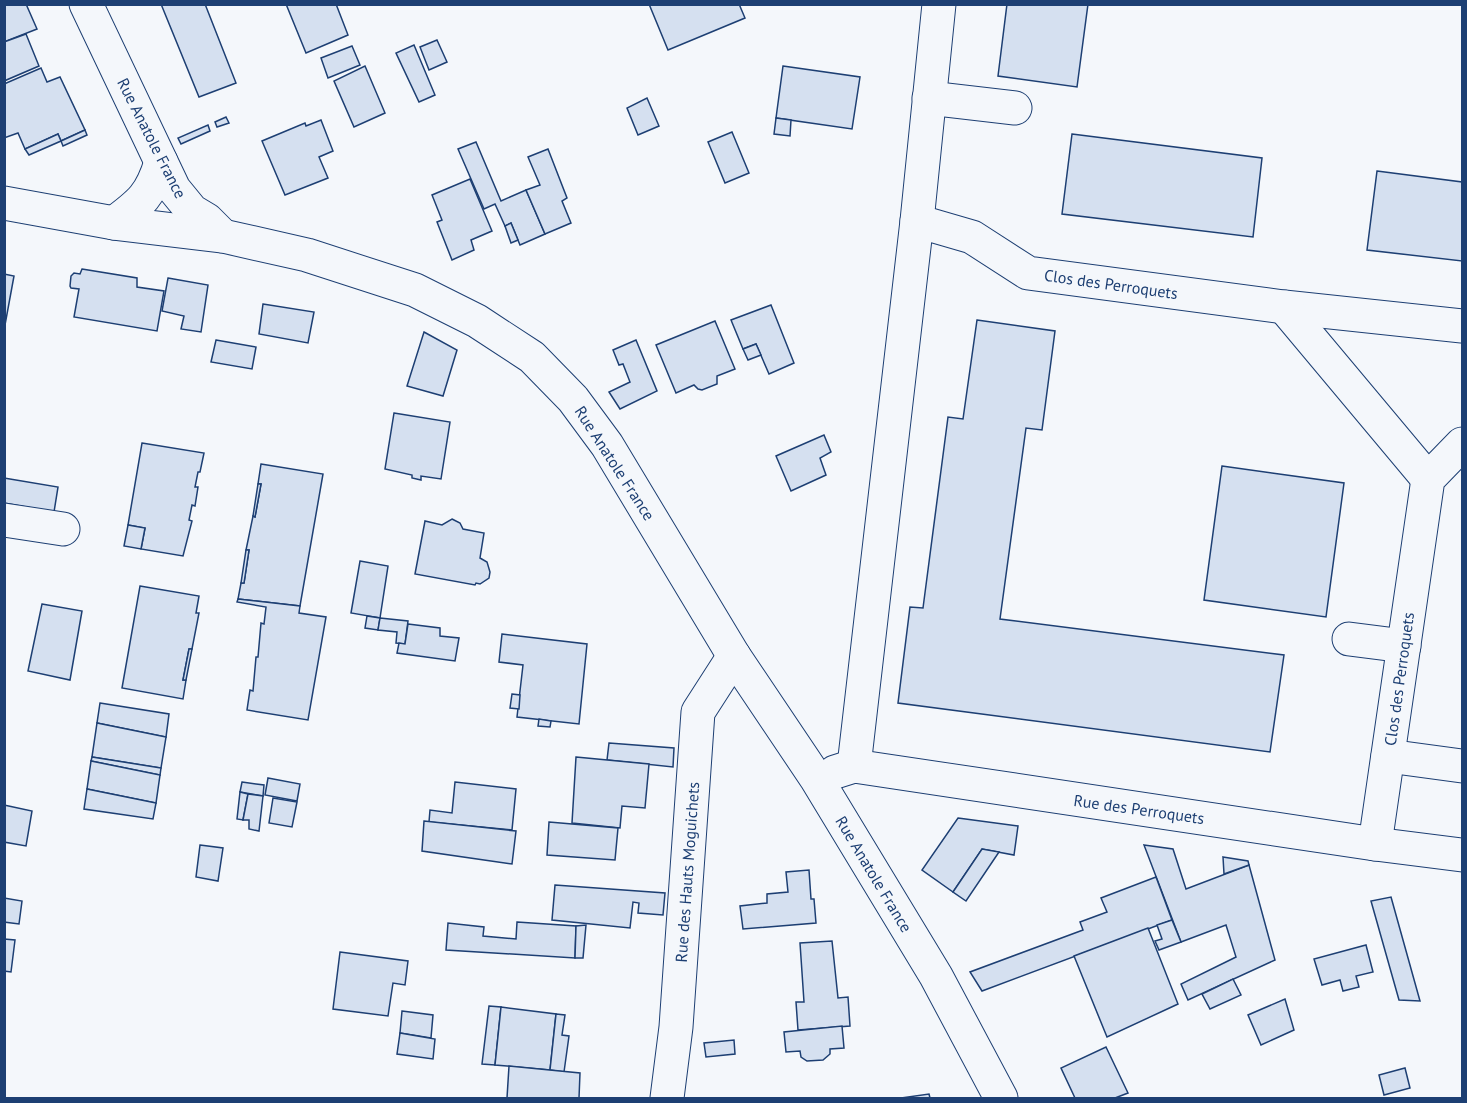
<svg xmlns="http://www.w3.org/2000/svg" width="1467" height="1103" viewBox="0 0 1467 1103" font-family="'PT Sans',sans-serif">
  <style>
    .building { fill: #d5e0f0; stroke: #1d3f73; stroke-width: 1.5 }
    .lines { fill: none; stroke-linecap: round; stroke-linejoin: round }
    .minor-casing { stroke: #1d3f73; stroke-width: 35 }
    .minor { stroke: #f4f7fb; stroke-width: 33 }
    .labels { text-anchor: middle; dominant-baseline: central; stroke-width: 4.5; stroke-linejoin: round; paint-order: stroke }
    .street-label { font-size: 16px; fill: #1d3f73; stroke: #f4f7fb }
  </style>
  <rect width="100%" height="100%" fill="#f4f7fb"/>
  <!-- building -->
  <g class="building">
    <path d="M4,4h22l11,25 -33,13z"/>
    <path d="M161,4h44l31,79 -37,14z"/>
    <path d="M286,4h50l12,31 -42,18z"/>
    <path d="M649,4h90l6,14 -77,32z"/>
    <path d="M1007,4h81l-11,83 -79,-11z"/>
    <path d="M26,34l13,32 -35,15v-39z"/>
    <path d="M437,40l10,22 -18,8 -9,-23z"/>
    <path d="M414,45l21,50 -16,7 -23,-49z"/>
    <path d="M352,46l8,19 -32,13 -7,-20z"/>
    <path d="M365,66l20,47 -31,14 -20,-46z"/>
    <path d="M783,66l77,11 -8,52 -76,-11z"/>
    <path d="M41,68l6,14 13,-5 25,53 -24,11 -3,-7 -33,15 -7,-16 -14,5v-54z"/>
    <path d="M647,98l12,28 -21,9 -11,-27z"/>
    <path d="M226,117l3,6 -12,4 -2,-5z"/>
    <path d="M776,118l15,2 -1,16 -16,-2z"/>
    <path d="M321,120l12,31 -14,6 9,21 -43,17 -23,-54 43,-18 1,3z"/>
    <path d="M208,125l2,6 -29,13 -3,-6z"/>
    <path d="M85,130l2,5 -24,11 -2,-5z"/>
    <path d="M732,132l17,41 -24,10 -17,-41z"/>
    <path d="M58,134l3,7 -32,14 -4,-6z"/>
    <path d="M1072,134l190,24 -9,79 -191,-23z"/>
    <path d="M476,142l25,59 25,-11 19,44 -25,11 -9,-22 -6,3 -10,-22 -11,5 -26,-60z"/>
    <path d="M548,149l19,49 -5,3 9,22 -26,11 -19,-44 14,-5 -12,-28z"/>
    <path d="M1377,171l85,11v79l-95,-11z"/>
    <path d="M470,179l22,52 -21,9 3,10 -22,10 -15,-38 5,-2 -10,-25z"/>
    <path d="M511,223l7,17 -7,3 -6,-17z"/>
    <path d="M82,269l55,9v9l27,4 -7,40 -83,-14 5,-28 -8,-1 -1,-2 1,-10 3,-3 6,1z"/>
    <path d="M4,274l10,2 -9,49h-1z"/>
    <path d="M168,278l40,7 -7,47 -20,-3 3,-13 -22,-5z"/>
    <path d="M263,304l51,8 -6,31 -49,-9z"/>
    <path d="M771,305l23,58 -25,11 -13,-30 -13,5 -12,-29z"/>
    <path d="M977,320l78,11 -13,99 -16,-2 -26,191 284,36 -14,97 -372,-49 12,-96 13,1 25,-191 15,2z"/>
    <path d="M715,321l20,48 -18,7v8l-15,6 -4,-1 -4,-4 -18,8 -20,-48z"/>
    <path d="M424,332l33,18 -14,46 -36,-10z"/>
    <path d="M216,340l40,7 -4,22 -41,-7z"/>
    <path d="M636,340l21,51 -37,18 -11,-17 21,-10 -7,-18 -4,1 -6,-15z"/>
    <path d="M756,344l5,11 -13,5 -5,-11z"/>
    <path d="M394,413l56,9 -9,57 -20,-3v4l-9,-2v-3l-27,-6z"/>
    <path d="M824,435l7,17 -11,6 6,17 -35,16 -15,-35z"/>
    <path d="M142,443l62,10 -4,19h-2l-3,15h3l-3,19 -3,-1 -3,15 3,1 -9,35 -42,-7 4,-21 -17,-3z"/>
    <path d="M261,464l62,10 -23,132 -62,-7 3,-16h3l5,-33h-3l7,-34 2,1 6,-33h-3z"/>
    <path d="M1222,466l122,17 -18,134 -122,-17z"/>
    <path d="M4,478l54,9 -4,25 -50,-9z"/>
    <path d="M258,484h3l-6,33 -2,-1z"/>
    <path d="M452,519l8,4 3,6 21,4 -4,25 7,4 3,10 -1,6 -9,6 -4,-1 -1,2 -60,-11 10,-53 17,4z"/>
    <path d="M128,525l17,3 -4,21 -17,-3z"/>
    <path d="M246,550h3l-5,33h-3z"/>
    <path d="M360,561l28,5 -8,52 -29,-5z"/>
    <path d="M140,586l59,10 -3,17h3l-7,36h-3l-6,31h3l-3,19 -61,-11z"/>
    <path d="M238,599l62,7 -1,7 27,4 -18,103 -61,-10 3,-20 3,1 3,-34h2l3,-34 3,1 2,-17 -29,-5z"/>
    <path d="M42,604l40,7 -12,69 -42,-9z"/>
    <path d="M367,616l13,2 -2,12 -13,-2z"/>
    <path d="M380,618l28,3 -3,23 -9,-1 1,-11 -19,-2z"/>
    <path d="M408,624l32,4v8l19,2 -4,23 -58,-8 2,-10 6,1z"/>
    <path d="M502,634l85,10 -8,80 -62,-7 6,-52 -24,-3z"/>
    <path d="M189,649h3l-6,31h-3z"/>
    <path d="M512,694l8,1 -1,14 -9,-1z"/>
    <path d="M100,703l69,11 -3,23 -69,-14z"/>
    <path d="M539,719l12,2 -1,6 -12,-1z"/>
    <path d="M97,723l69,14 -5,31 -69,-11z"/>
    <path d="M609,743l65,5 -1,19 -66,-7z"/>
    <path d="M92,757l69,11 -1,7 -69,-14z"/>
    <path d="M576,757l73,7 -4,44 -23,-2 -2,22 -48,-5z"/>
    <path d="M91,761l69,14 -4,28 -69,-14z"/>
    <path d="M268,778l32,6 -3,17 -32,-6z"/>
    <path d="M242,782l22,3 -1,11 -23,-4z"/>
    <path d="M455,782l61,7 -4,41 -83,-8 1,-12 22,3z"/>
    <path d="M87,789l69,14 -3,16 -69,-10z"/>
    <path d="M240,792l8,2 -5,26 -6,-1z"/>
    <path d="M248,794l15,2 -4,35 -10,-2v-9h-6z"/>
    <path d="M273,798l24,4 -5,25 -23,-4z"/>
    <path d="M4,805l28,6 -6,35 -22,-4z"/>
    <path d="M958,818l60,8 -4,29 -32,-6 -29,43 -31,-22z"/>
    <path d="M424,821l92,10 -4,33 -90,-13z"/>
    <path d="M549,822l69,6 -3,32 -68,-5z"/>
    <path d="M200,845l23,3 -5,33 -22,-4z"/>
    <path d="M1144,845l29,4 13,40 63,-24 26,95 -87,40 -7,-16 55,-27 -10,-32 -45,17z"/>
    <path d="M982,849l17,3 -33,49 -13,-9z"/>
    <path d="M1223,857l25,4 1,4 -25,9z"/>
    <path d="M809,870l2,29h3l2,24 -73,6 -3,-23 27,-3v-9l21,-2 -2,-20z"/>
    <path d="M1156,877l16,43 -190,71 -12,-19 113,-42 -3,-8 27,-10 -6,-14z"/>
    <path d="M555,885l110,8 -2,22 -25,-2 1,-10 -6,-1 -3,26 -78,-8z"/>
    <path d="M1391,897l29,104 -21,-1 -28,-99z"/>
    <path d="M4,898l18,3 -3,23 -15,-2z"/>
    <path d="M1172,920l9,22 -22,8 -4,-9 7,-2 -5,-14z"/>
    <path d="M517,922l59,4 -1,32 -129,-8 2,-27 36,4 -1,9 33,3z"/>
    <path d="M586,925l-3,33h-8l1,-32z"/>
    <path d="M1148,928l30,76 -71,33 -33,-81z"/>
    <path d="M4,939l11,1 -4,32 -7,-1z"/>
    <path d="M832,941l6,57 10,-1 2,29 -52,4 -2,-28h8l-4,-59z"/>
    <path d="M1366,945l7,27 -17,4 3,11 -16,4 -3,-11 -18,5 -8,-26z"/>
    <path d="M340,952l68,9 -3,24 -12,-2 -5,33 -55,-7z"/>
    <path d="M1233,979l8,16 -31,14 -8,-15z"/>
    <path d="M1285,999l9,31 -33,15 -13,-30z"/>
    <path d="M489,1006l12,1 -6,58 -13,-1z"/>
    <path d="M501,1007l55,7 -6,56 -55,-5z"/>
    <path d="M402,1011l31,4 -2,23 -31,-5z"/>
    <path d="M556,1014l9,1 -3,20 7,1 -5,36 -14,-2z"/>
    <path d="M842,1026l2,22 -14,1v5l-7,6 -16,1 -6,-4 -1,-6 -14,1 -2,-20z"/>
    <path d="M400,1033l35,6 -2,20 -36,-5z"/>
    <path d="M734,1040l1,14 -29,3 -2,-14z"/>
    <path d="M1106,1047l22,46 -13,5h-40l-14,-30z"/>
    <path d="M509,1066l71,7 -1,25h-72z"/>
    <path d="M1405,1068l5,20 -26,7 -5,-20z"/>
    <path d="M929,1094l1,4h-29z"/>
  </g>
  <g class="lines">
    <!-- minor casing -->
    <g class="minor-casing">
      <g id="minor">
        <path d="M86,4l88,185 18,22 15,9 16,16"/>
        <path d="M929,98l86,10"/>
        <path d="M4,203l110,20 109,13 84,19 108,35 62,31 55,36 41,42 34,46 127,211 82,122 120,198 65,122"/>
        <path d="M917,221l55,16 56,36 256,34 178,19"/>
        <path d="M114,223c27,-20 37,-28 47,-61"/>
        <path d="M1284,307l144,172"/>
        <path d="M4,520l59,9"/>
        <path d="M1349,639l55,7"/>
        <path d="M1388,756l74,10"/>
        <path d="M854,766l63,-545 22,-217"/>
        <path d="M835,772l19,-6 521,78 87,11"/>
        <path d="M1375,844l53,-365 34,-35"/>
        <path d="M667,1098l9,-71 22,-315 36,-56"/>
      </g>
    </g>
    <!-- minor -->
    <use href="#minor" class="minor"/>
  </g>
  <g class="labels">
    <!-- street labels -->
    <g class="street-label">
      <text transform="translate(152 138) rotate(63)">Rue Anatole France</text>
      <text transform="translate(1111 284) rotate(8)">Clos des Perroquets</text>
      <text transform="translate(615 463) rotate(57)">Rue Anatole France</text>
      <text transform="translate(1399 679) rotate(-82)">Clos des Perroquets</text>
      <text transform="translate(1139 809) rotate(8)">Rue des Perroquets</text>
      <text transform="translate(687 872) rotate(-86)">Rue des Hauts Moguichets</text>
      <text transform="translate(874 874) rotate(59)">Rue Anatole France</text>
    </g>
  </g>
  <!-- border -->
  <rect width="1467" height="1103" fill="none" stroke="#1d3f73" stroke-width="12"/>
</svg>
